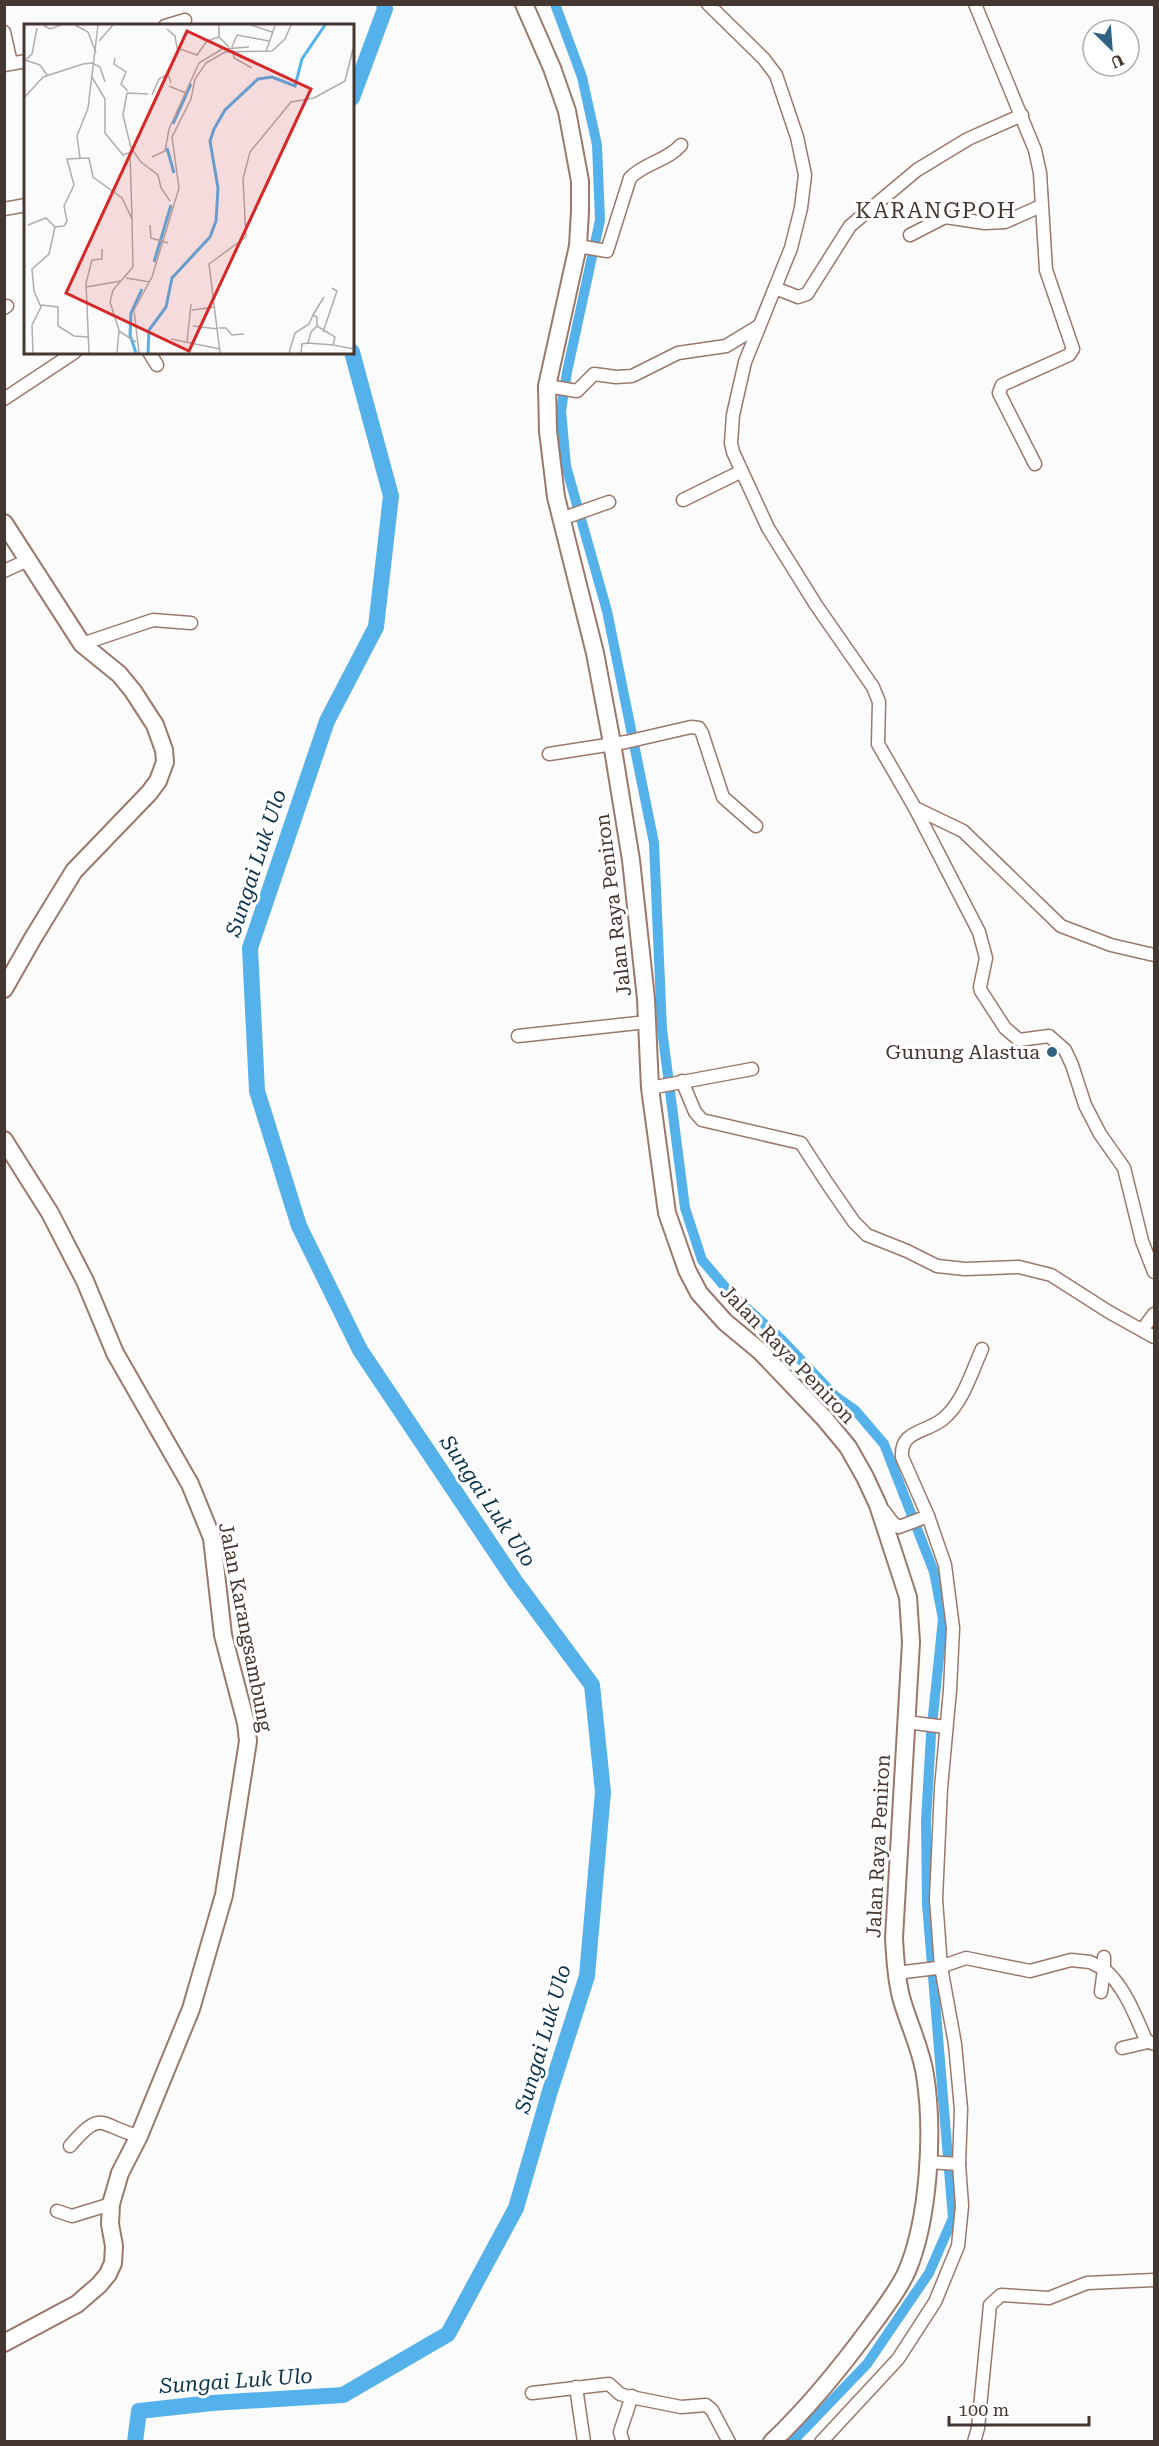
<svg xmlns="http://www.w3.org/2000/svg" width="1159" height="2446" viewBox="0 0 1159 2446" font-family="'Roboto Serif',serif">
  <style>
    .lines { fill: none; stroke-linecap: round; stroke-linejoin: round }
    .canal { stroke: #55b1ea; stroke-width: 10 }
    .river { stroke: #55b1ea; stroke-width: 16 }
    .minor-casing { stroke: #9a786b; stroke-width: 15 }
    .major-casing { stroke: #9a786b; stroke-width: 20 }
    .minor { stroke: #fff; stroke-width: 12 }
    .major { stroke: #fff; stroke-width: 16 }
    .poi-dot { fill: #316180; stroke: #fff; stroke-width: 2 }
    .labels { text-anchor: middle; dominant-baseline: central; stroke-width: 6; stroke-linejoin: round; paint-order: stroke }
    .street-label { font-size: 20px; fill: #443630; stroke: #fff }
    .poi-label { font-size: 20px; fill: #443630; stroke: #fff; text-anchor: end }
    .water-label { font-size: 21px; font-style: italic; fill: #0b344b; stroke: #fff }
    .quarter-label { font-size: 22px; letter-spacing: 1.5px; fill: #443630; stroke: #fff }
    .inset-river { fill: none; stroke: #55b1ea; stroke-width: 3 }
    .inset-road { fill: none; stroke: #b2acaa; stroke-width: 1.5 }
    .view { fill: #d62828; fill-opacity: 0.15; stroke: #d62828; stroke-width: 3 }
    .inset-edge { fill: none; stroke: #443630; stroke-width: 3 }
  </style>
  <rect width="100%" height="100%" fill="#fbfbfb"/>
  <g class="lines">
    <!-- canal -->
    <path class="canal" d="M555,4l27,73 15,68 3,75 -33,152 -6,39 5,55 41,145 47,232 8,186 23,179 17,52 29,34 50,45 54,57 20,14 29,34 50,128 9,47 -12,116 -5,86 1,83 26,314 -24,55 -62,91 -75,78"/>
    <!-- river -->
    <g class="river">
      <path d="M352,98l33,-89 -1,-5"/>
      <path d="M135,2442l4,-31 73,-8 131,-8 105,-61 68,-126 34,-117 37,-115 16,-184 -11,-107 -77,-104 -155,-231 -61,-124 -42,-135 -7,-143 77,-227 49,-94 15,-131 -39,-144"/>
    </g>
    <!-- minor casing -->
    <g class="minor-casing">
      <g id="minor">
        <path d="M708,4l56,55 12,16 21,62 8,38 -4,33 -10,40 -46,114 -12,53 -2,28 2,9 35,76 48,77 57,82 6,15 -1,42 37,64 48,23 98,95 50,19 43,10"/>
        <path d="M975,4l60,146 5,23 6,97 27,79 -4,6 -67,30 -3,8 36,71"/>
        <path d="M165,26l20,-6"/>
        <path d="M4,32l7,31"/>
        <path d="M4,65l22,-4"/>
        <path d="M4,209l22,-4"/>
        <path d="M910,235l35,-18 40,6 20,-1 36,-16"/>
        <path d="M578,246l29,5 23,-73c14,-15 37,-17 51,-33"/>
        <path d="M775,288l23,9 9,-3 43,-68 67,-56 51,-31 54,-24"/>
        <path d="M4,308l3,-2"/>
        <path d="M149,352l8,13"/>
        <path d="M547,386l30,5 17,-17 22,3 16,-1 46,-23 48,-7 33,-20"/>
        <path d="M4,399l71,-47"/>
        <path d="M683,500l57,-28"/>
        <path d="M561,519l48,-17"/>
        <path d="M4,571l24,-11"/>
        <path d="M82,644l71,-24 38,3"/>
        <path d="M549,754l77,-12 65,-15 8,1 3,5 21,64 33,29"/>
        <path d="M915,808l64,124 7,26 -6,29 1,4 24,37 14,12 30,-4 16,14 7,15 13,40 15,29 24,34 18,73 12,31"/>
        <path d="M518,1036l129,-14"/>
        <path d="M682,1081l13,31 7,8 99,23 26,40 27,39 13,13 40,16 30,15 28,3 54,-2 32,8 58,37 45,25"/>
        <path d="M650,1088l102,-19"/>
        <path d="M1142,1330l12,-16"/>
        <path d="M884,1511l9,12 6,4 29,-11"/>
        <path d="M906,1722l40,5"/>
        <path d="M896,1973l41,-5 29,-10 64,13 41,-11 19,2 14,7v-12"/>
        <path d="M1101,1992l3,-23c21,18 31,46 42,71l8,4"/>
        <path d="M1122,2048l26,-6"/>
        <path d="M70,2146c33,-39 30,-19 69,-10"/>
        <path d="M927,2162l32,2"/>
        <path d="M57,2211l15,5 39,-12"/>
        <path d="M576,2387l8,55"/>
        <path d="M532,2393l77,-9 11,10 6,2 55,11 25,-2 6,5 17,32"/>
        <path d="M623,2442l-3,-10 12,-36"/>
        <path d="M821,2442l77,-83 37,-57 23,-56 4,-40 -3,-42 2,-55 -6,-65 -14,-77 -5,-68 5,-111 9,-98 3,-62 -8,-63 -17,-49 -26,-59c-2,-27 24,-24 41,-38 20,-16 29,-48 39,-70"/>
        <path d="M974,2442l4,-14 12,-123 11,-10 48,3 38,-15 67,-3"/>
      </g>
    </g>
    <!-- major casing -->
    <g class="major-casing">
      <g id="major">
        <path d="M524,4l28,64 15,43 13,70v30l-2,35 -31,140 1,45 8,66 39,156 17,90 19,117 15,139 4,89 17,125 20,57 12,23 26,29 35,29 64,67 24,29 17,30 13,28 30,92 3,45 -17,296c1,20 2,39 7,59 7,26 20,51 24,78 9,56 4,144 -18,196 -9,20 -22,36 -35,54 -30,41 -62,81 -100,117"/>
        <path d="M4,523l78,121 37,30 14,17 22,34 9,25 1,12 -7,19 -9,12 -75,78 -41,67 -29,51"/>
        <path d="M4,1140l46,73 35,68 30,72 75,131 22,54 11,97 23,88 2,18 -24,154 -33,114 -52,127 -19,37 -9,31 -1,20 4,22 -1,17 -5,11 -9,11 -22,19 -73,39"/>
      </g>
    </g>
    <!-- minor -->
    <use href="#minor" class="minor"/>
    <!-- major -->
    <use href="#major" class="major"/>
  </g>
  <!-- markers -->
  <circle class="poi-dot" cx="1052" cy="1052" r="6"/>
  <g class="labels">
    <!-- street labels -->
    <g class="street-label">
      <text transform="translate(613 905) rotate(-97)">Jalan Raya Peniron</text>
      <text transform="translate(788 1354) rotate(46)">Jalan Raya Peniron</text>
      <text transform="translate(246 1627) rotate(79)">Jalan Karangsambung</text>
      <text transform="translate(878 1846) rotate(-87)">Jalan Raya Peniron</text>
    </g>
    <!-- poi labels -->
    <g class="poi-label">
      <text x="1040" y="1052">Gunung Alastua</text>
    </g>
    <!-- water labels -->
    <g class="water-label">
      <text transform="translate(256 863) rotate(-72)">Sungai Luk Ulo</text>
      <text transform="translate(488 1501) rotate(56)">Sungai Luk Ulo</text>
      <text transform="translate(543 2039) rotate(-74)">Sungai Luk Ulo</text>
      <text transform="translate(236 2381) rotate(-4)">Sungai Luk Ulo</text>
    </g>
    <!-- quarter labels -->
    <g class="quarter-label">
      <text x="936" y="210">KARANGPOH</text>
    </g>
  </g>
  <!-- overview -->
  <g transform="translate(24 24)">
    <rect width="330" height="330" fill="#fbfbfb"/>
    <path class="inset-river" d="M149,100l18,-40M143,124l7,25M130,238l17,-57M112,329l-6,-18 1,-22 11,-24M124,329l1,-23 17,-23 6,-29 38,-41 6,-16 2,-33 -8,-47 4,-12 11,-19 33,-31 14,-2 23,9 7,-27 23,-34"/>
    <path class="inset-road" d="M19,1l7,4 11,-4M51,1l13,7 8,21M195,1v12l10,10M227,1l21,7M143,5l8,7 2,12 20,7 10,-14 12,-4M75,17l14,-16M208,23l5,-12 32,6M209,26l1,8 18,10M242,27l9,-25M91,34l-1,6 12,8 -5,12 7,7M1,36l15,5 7,10M0,37l8,-7 5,-26M68,53l13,22v34l18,22 11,-4M145,62l19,8M124,70l-21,-1 -4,22 8,33 10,14 17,13 3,13 9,13M128,71l7,-16 9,-5 3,9M0,74l19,-21 40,-13 9,-1 8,4 5,15M106,130l2,64M128,133l13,-6 4,-22 30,-66 23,-14 27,-2M56,134l-3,-22 11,-28 10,-83M4,201l18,-7 9,9M126,201l1,13 17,5M102,254l24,4M62,263l35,-6M17,281l17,2v19l16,10 14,1M168,286l23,-3M289,291l11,-18M169,302l25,3M293,302l18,11 -2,8 21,4M195,304h7l6,7 12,-1M95,307l17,11M299,308l14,-41 -5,-3M147,315l49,10M163,318l4,-38M284,319l25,2M9,329l-1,-28 9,-18 -7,-16 -2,-22 17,-15 6,-27 9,-1 3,-5 -3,-15 10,-21 -7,-26 22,-1 4,19 29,21 10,21 1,48 -20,23 -3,12 9,28 -2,23M65,329l-3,-70 6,-23 10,-1v-10M115,329l-5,-43 18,-33 27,-89 -7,-51 19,-38 4,-20 11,-16 19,-11 47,-1 13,-12 6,-14M196,329l-11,-89 37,-27 -3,-58 7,-27 41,-50 23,-4 31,-17 9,-36M265,329l6,-20 14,-9 4,-9 4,2v9l-6,6 -3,11 -6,1 -1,9"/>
    <path class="view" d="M163,7l124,58 -122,262 -123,-58z"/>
    <rect width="330" height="330" class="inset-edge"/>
  </g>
  <!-- border -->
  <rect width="1159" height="2446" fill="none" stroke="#443630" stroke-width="12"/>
  <!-- north arrow -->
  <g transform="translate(1111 48) rotate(155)"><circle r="28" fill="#ffffff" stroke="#b4afac" stroke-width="1.5"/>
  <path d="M0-4.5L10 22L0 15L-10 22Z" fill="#316180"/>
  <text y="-9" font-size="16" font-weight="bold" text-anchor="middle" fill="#443630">U</text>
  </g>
  <!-- scale -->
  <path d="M949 2416v9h140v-9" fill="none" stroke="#443630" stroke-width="3"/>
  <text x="958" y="2416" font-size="18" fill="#443630" stroke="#ffffff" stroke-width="4.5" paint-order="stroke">100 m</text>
</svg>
